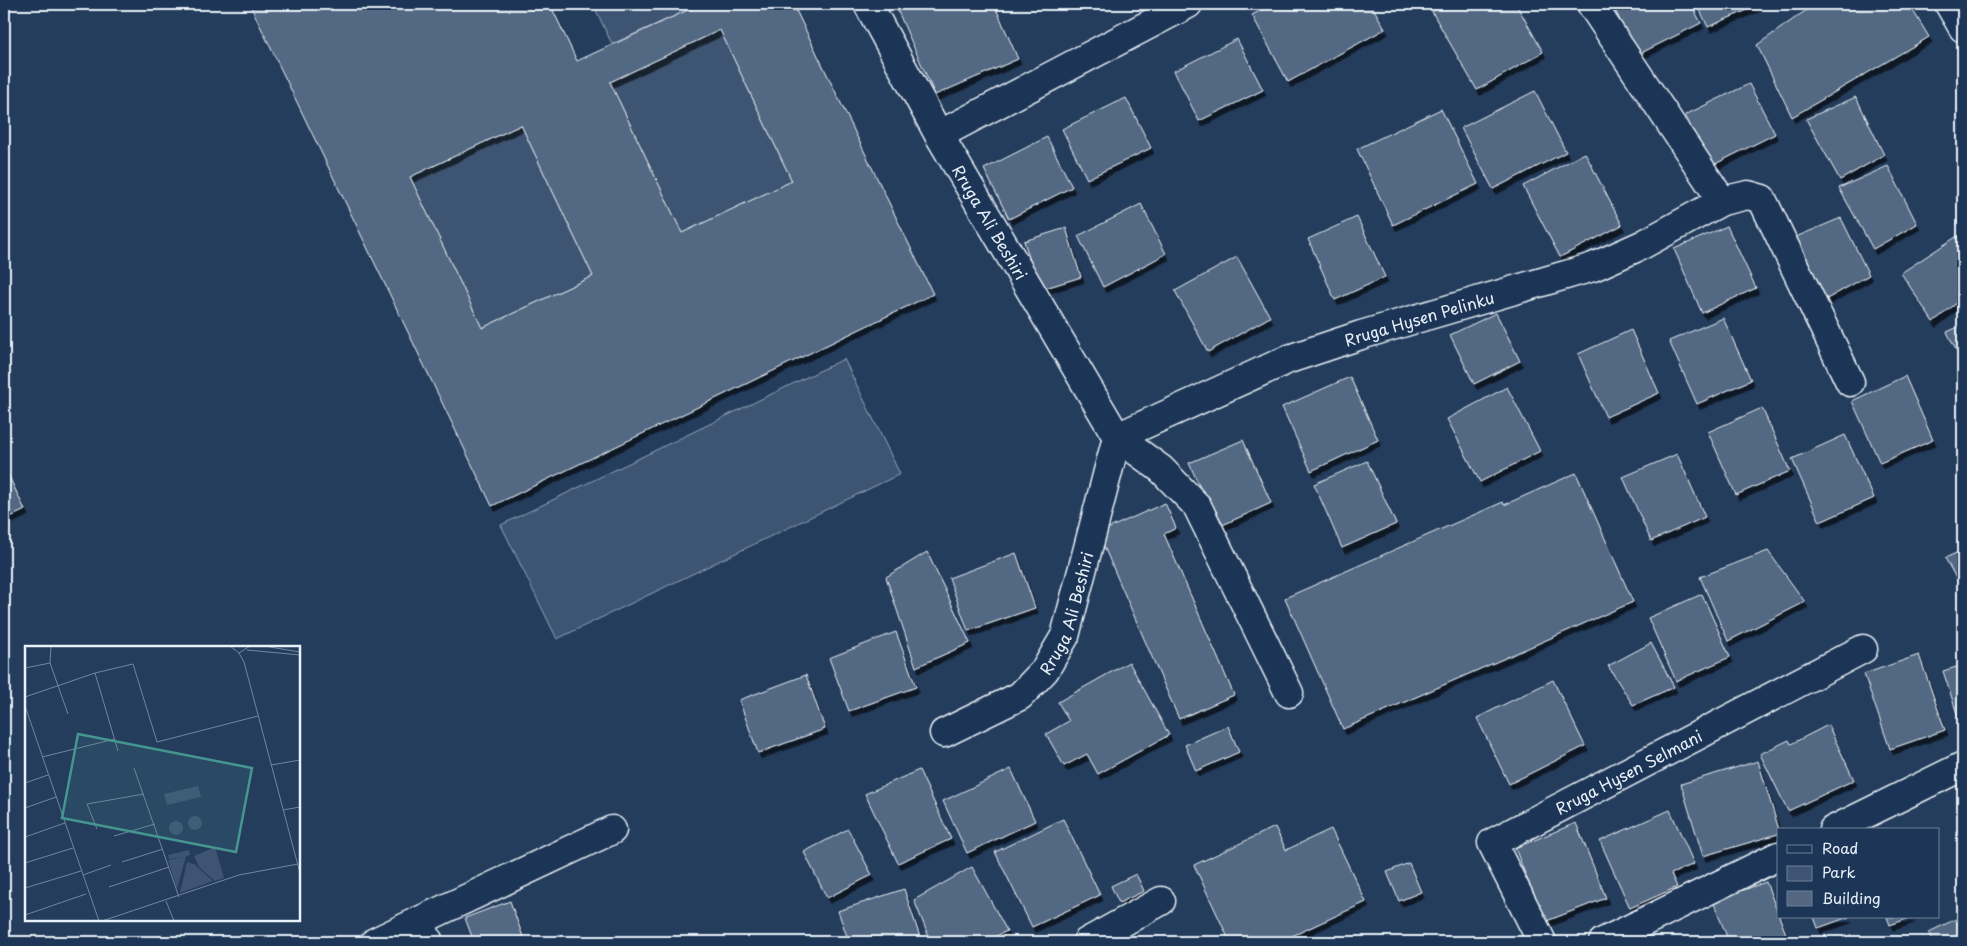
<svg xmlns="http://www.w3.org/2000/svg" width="1967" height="946" viewBox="0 0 1967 946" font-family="'Playpen Sans',sans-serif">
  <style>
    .green { fill: #3e5472; stroke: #93a2b5 }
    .building { fill: #536782; stroke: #e8f1f8; fill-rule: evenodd; filter: url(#shadow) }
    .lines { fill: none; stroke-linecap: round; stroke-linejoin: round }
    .minor-casing { stroke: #e8f1f8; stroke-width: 31 }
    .minor { stroke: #1d3557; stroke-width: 28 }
    .labels { text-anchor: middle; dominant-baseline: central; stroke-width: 4; stroke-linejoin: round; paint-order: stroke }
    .street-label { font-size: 16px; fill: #e8f1f8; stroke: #1d3557 }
    .inset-road { fill: none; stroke: #73859b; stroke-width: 1 }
    .view { fill: #459590; fill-opacity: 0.15; stroke: #459590; stroke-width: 2.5 }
    .inset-edge { fill: none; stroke: #e8f1f8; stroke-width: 2.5 }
  </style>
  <defs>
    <filter id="shadow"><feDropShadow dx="3" dy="5.5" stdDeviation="0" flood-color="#0009"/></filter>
  </defs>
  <rect width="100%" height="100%" fill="#253d5d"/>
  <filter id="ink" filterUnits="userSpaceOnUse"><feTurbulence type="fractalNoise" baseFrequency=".02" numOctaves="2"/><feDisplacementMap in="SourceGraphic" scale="10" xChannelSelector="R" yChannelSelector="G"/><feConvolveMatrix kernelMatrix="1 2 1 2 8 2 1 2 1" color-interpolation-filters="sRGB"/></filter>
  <g filter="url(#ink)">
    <!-- green -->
    <g class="green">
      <path d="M593,4h108l-89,40z"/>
      <path d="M720,30l72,151 -110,52 -72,-151z"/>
      <path d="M521,125l72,151 -111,52 -72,-151z"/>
      <path d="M844,359l56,115 -343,165 -56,-114z"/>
    </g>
    <!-- building -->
    <g class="building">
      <path d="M257,4h293l27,57 124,-57h92l140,290 -441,212 -241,-499zM720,30l72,151 -110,52 -72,-151zM521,125l72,151 -111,52 -72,-151z"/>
      <path d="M904,4h90l24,55 -83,36 -39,-88z"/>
      <path d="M1273,4h98l14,25 -97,53 -36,-67z"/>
      <path d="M1446,4h70l27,48 -66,38 -45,-78z"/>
      <path d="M1612,4h79l10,19 -64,32z"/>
      <path d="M1697,4h64l-53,23z"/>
      <path d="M1815,4h94l20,33 -137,80 -35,-72z"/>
      <path d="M1237,39l26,51 -64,31 -25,-50z"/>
      <path d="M1749,84l26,50 -64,32 -26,-51z"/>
      <path d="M1535,91l31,61 -73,37 -32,-61z"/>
      <path d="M1856,97l28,58 -44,25 -34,-61z"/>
      <path d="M1126,98l25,50 -64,31 -25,-50z"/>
      <path d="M1441,109l37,75 -85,41 -36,-76z"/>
      <path d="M1047,137l25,50 -63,32 -25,-50z"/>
      <path d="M1585,153l37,72 -62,32 -37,-71z"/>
      <path d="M1888,166l29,58 -44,25 -34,-61z"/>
      <path d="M1141,204l25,50 -63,33 -25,-51z"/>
      <path d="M1357,217l28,60 -50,23 -27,-61z"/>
      <path d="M1841,218l28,57 -44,25 -34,-61z"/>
      <path d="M1727,226l29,62 -54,25 -28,-64z"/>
      <path d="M1066,228l15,49 -42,13 -15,-49z"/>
      <path d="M1959,235l4,4v59l-30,24 -32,-49z"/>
      <path d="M1237,257l33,60 -62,35 -33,-61z"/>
      <path d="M1496,313l24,48 -46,23 -24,-49z"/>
      <path d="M1723,318l28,62 -54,24 -28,-63z"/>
      <path d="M1963,325v39l-16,-32z"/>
      <path d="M1631,330l28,63 -53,24 -28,-63z"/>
      <path d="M1905,376l28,64 -53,23 -28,-62z"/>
      <path d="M1350,377l28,63 -67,31 -29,-64z"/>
      <path d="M1507,387l33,64 -60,31 -33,-63z"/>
      <path d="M1762,408l28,63 -54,24 -28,-63z"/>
      <path d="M1845,435l29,63 -54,24 -28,-63z"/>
      <path d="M1243,440l28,63 -53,24 -29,-64z"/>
      <path d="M1677,454l28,63 -54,24 -28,-64z"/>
      <path d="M1367,461l29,63 -54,24 -28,-64z"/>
      <path d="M4,466l21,44 -21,10z"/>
      <path d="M1576,473l57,129 -290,127 -58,-131 218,-96 1,3z"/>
      <path d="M1165,503l11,25 -12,6 70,161 -55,24 -81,-186z"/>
      <path d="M1963,550v41l-18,-33z"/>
      <path d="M1768,551l37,51 -77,39 -28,-64z"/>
      <path d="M927,552l43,91 -54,24 -30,-90z"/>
      <path d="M1016,553l19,55 -67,23 -19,-53z"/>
      <path d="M1702,594l28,63 -54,24 -28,-63z"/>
      <path d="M896,632l20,55 -67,24 -20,-53z"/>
      <path d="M1651,643l23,44 -41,18 -25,-39z"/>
      <path d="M1919,655l26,75 -55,19 -26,-75z"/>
      <path d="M1129,662l40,73 -71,39 -11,-20 -23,12 -18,-32 23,-13 -11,-19z"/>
      <path d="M1963,665v67l-20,-61z"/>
      <path d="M806,675l19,54 -67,24 -19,-53z"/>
      <path d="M1553,680l32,66 -76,38 -32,-66z"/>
      <path d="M1828,725l26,55 -66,31 -28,-57 29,-14 2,4z"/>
      <path d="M1228,726l11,26 -43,19 -11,-26z"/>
      <path d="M1758,761l21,69 -1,4 -75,22 -22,-72z"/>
      <path d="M1011,769l24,52 -68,32 -24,-52z"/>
      <path d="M919,770l32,69 -53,24 -33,-69z"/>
      <path d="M1670,810l24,54 -23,10 6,13 -47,21 -30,-67z"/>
      <path d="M1063,819l37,76 -68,32 -37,-75z"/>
      <path d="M1576,823l30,75 -62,24 -29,-74z"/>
      <path d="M1275,827l11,23 45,-21 35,73 -87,40h-49l-36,-77z"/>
      <path d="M848,829l24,46 -45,23 -23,-46z"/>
      <path d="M1409,863l12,29 -22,9 -12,-29z"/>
      <path d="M972,867l35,64 -24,11h-52l-17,-42z"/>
      <path d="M1136,874l8,17 -25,12 -8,-17z"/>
      <path d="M1766,882l23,60h-60l-16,-41z"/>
      <path d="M904,889l17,51 -8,2h-64l-11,-31z"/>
      <path d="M510,901l15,41h-51l-9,-24z"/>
      <path d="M1814,917h35l-31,11z"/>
      <path d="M1887,917h25l-22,8z"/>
      <path d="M1956,919l7,15v8h-29l-5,-10z"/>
    </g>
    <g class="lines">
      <!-- minor casing -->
      <g class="minor-casing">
        <g id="minor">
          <path id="s1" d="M868,4l71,131 178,302 44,32 36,37 92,187"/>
          <path d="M1949,4l14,24"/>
          <path d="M939,135l249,-131"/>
          <path d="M1722,201l26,-6 14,4 88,183"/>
          <path id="s2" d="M944,733l76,-37 25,-26 20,-34 52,-199 172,-78 72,-24 232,-68 49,-22 80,-44 -131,-197"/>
          <path d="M1833,830l130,-64"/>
          <path d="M419,921l193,-91"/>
          <path d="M375,942l44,-21 10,21"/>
          <path d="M1087,942l74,-41"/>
          <path id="s3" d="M1542,942l-50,-99 371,-194"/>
          <path d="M1603,942l175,-86"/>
        </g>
      </g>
      <!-- minor -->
      <use href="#minor" class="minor"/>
    </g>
  </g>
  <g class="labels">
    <!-- street labels -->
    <g class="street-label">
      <text stroke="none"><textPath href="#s1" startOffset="250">Rruga Ali Beshiri</textPath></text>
      <text stroke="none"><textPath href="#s2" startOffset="691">Rruga Hysen Pelinku</textPath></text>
      <text stroke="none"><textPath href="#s2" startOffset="182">Rruga Ali Beshiri</textPath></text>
      <text stroke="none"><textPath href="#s3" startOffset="265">Rruga Hysen Selmani</textPath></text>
    </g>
  </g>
  <!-- overview -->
  <g transform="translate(25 646)">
    <rect width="275" height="275" fill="#253d5d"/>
    <path d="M173,140l3,11 -34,8 -3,-11zM163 177a7 7 0 1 1 14 0a7 7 0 1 1-14 0ZM144 182a7 7 0 1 1 14 0a7 7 0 1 1-14 0ZM190,201l9,31 -9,3 -16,-14 -5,-11zM164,204l1,5 -4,1 -9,33 -9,-29 16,-3 -15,2 -1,-4zM162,216l7,2 19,17 -33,12z" fill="#3e5472"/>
    <path class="inset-road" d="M26,0l-1,17 18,51M205,0l9,7 11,-7M239,0l36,6M222,4l53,5M214,7l5,9 56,211M0,22l25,-5M70,27l23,78M0,51l70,-24 38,-9 24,78 101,-26M0,60l74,215M17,111l73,-18M246,119l29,-5M109,122l45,129M0,137l23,-8M0,162l31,-11M258,164l17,-3M72,183l-10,-25 57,-10M89,190l41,-12M0,191l40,-14M97,216l41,-13M0,217l48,-15M58,229l28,-10M84,241l60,-20M0,242l56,-17M141,255l8,20M0,269l61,-21M77,275l137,-46 59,-11"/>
    <path class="view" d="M53,88l174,34 -16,84 -174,-34z"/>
    <rect width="275" height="275" class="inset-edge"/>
  </g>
  <!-- margin -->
  <rect width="1967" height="946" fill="none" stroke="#1d3557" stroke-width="20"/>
  <rect x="10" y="10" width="1947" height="926" fill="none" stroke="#e8f1f8" stroke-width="2" filter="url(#ink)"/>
  <!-- legend -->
  <rect x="1777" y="828" width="162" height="90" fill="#1d3557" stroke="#6e8097"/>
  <rect x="1787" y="845" width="25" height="8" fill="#1d3557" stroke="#6e8097"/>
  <text x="1822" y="854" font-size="15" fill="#e8f1f8">Road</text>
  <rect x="1787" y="866" width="25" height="15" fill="#3e5472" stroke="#6e8097"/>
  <text x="1822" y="878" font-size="15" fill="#e8f1f8">Park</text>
  <rect x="1787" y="891" width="25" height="15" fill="#536782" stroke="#6e8097"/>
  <text x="1822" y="904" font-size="15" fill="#e8f1f8">Building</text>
</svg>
